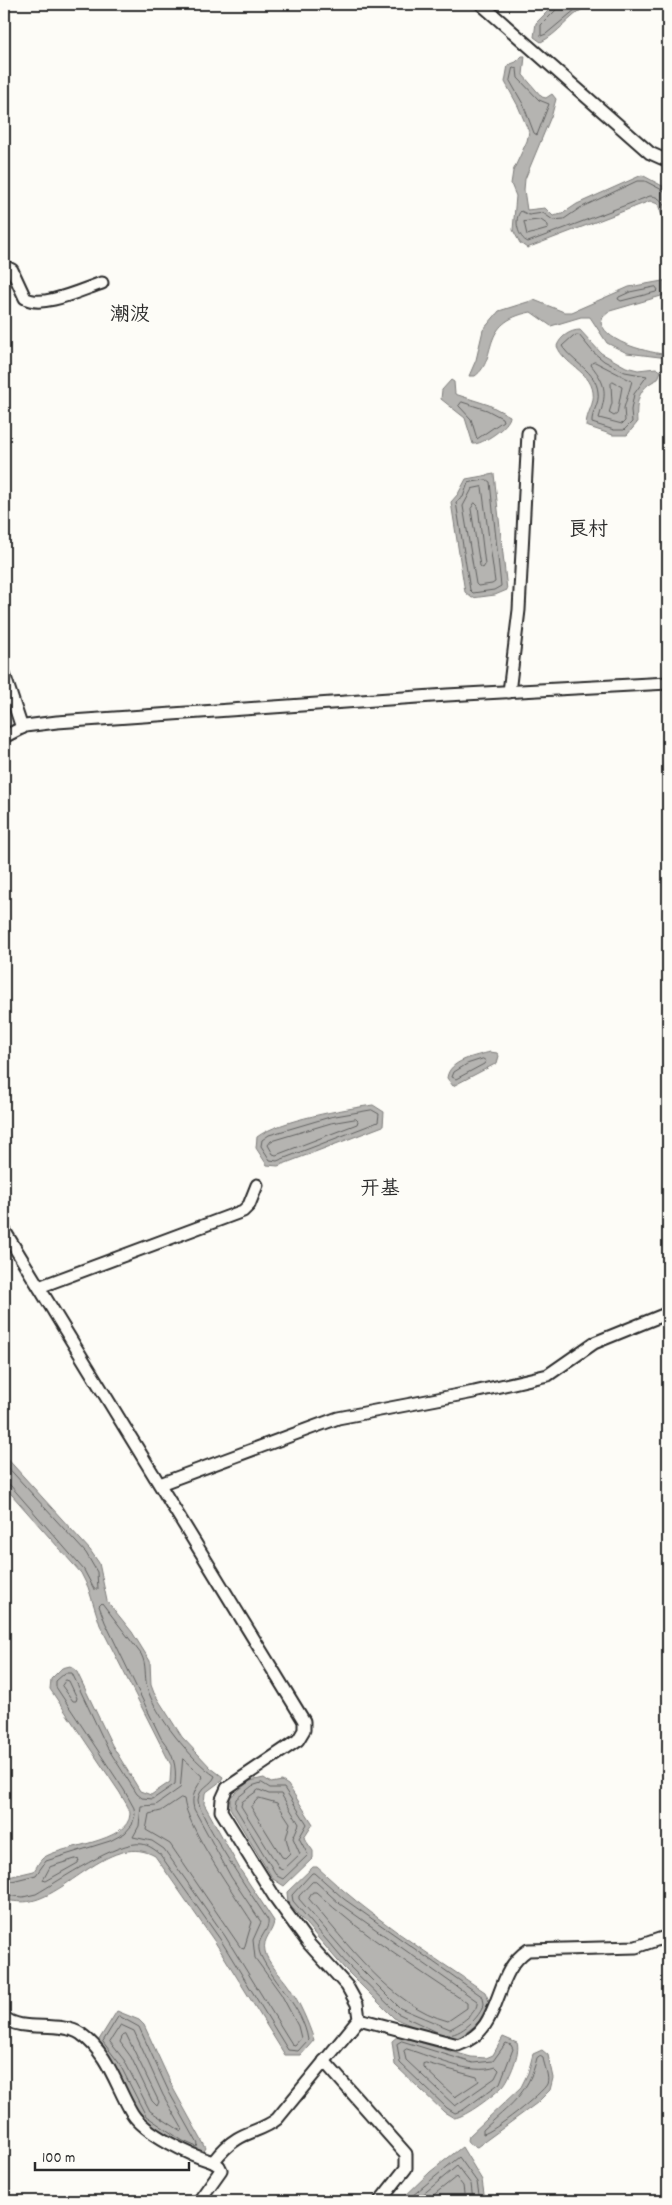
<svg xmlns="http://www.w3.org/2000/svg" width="672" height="2205" viewBox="0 0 672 2205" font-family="Dekko,'LXGW WenKai TC',sans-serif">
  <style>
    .water { fill: #b5b4b1; stroke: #7e7d7b }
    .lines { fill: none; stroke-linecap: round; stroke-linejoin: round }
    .shore { stroke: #626261; stroke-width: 1 }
    .minor-casing { stroke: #2b2b2b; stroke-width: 15 }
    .minor { stroke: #fdfcf7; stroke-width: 11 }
    .labels { text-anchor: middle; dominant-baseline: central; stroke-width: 4.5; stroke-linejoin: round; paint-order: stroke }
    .quarter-label { font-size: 20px; fill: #2b2b2b; stroke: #fdfcf7 }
  </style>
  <rect width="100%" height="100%" fill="#fdfcf7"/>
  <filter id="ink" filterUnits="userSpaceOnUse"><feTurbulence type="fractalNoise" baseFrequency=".02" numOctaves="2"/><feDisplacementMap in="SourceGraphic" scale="10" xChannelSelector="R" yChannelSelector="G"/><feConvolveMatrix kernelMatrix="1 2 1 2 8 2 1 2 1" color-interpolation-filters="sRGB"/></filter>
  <g filter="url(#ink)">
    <!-- water -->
    <g class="water">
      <path d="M555,4h62c-10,6 -22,-2 -31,3 -17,9 -28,27 -45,35l-7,-5 2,-14z"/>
      <path d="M522,56h3l-2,19 19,22 4,1 6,-4 4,5 -4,15 -27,65 -1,11 3,20 18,-2 8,8 9,-2 15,-10 65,-29 26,14v45l-10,-30 -8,-3 -123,47 -7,-5 -7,-13 3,-34 -5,-12 2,-13 14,-30 2,-9 -11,-26 -13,-24 3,-17 8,-3z"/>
      <path d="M668,280v14l-58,17 -7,6 -2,6c7,21 48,29 67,32v3l-41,-5 -20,-10 -17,-26h-9l-30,9 -20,-14c-53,10 -32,47 -56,64h-6l7,-16 7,-30 16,-19 35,-11 30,12h8l57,-25z"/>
      <path d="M580,330l21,23 25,14 12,3 18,-2 5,3 -3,8c-21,9 -22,24 -21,44l-10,12h-14l-27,-9c0,-14 9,-21 7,-34 -3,-21 -29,-27 -36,-46 3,-9 13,-16 23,-16z"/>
      <path d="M451,380l3,2 1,12 34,11 21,11c0,10 -28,29 -37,28l-8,-26 -24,-19 1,-9z"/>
      <path d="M494,474l13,116 -12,5 -23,3 -7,-6 -14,-90 7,-8 8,-15z"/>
      <path d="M490,1052l7,1 2,3 -2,7 -44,23 -6,-8c2,-18 29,-22 43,-26z"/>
      <path d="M373,1105l11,7 -1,14 -105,40 -11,-1 -11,-17 1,-11c22,-17 88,-28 116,-32z"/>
      <path d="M4,1455l86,95 9,13 8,38 25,31 18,29 1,24 3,8 28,44 29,31 12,9 -2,4 -16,12 -1,11 37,67 33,50c-1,12 -12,17 -9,30 2,12 17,25 24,36 11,16 19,35 25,53l-13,15h-16l-70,-113 -60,-86c-42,-24 -85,37 -124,45 -9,2 -18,0 -27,-1v-22l30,-7c3,-4 5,-10 9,-13 18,-13 86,-15 87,-44 0,-6 -7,-15 -10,-21l-70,-104 1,-10 11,-11 8,-2 6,4 36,75 28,46 11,4 19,-13 1,-17 -71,-140 -12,-38 -7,-14 -77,-87z"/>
      <path d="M264,1778l7,5 11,-2 6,4 25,39 -9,14 9,13v7l-29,28 -11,-7 -43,-71v-11l20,-16z"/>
      <path d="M313,1867h4c51,48 110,86 168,125l5,11 -9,18 -26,20 -16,-3 -45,-20 -50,-50 -56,-65 -1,-11z"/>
      <path d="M117,2011l22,9 5,5 30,65 32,58 -5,8 -54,-32 -11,-13 -22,-45 -17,-23z"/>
      <path d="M398,2036l73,21 15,1 7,-3 10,-18 14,6c4,8 -8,37 -14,43 -9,9 -37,31 -49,32l-10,-6 -49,-47 -3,-24z"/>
      <path d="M542,2050l6,5 5,23 -3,12 -13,13 -60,44 -7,-3 -2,-4 1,-4 52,-49 7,-14 5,-19z"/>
      <path d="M462,2147l20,33 3,21h-85l30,-29z"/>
    </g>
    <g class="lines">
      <!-- shore -->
      <g class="shore">
        <path d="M558,4l-1,5 -16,16v11l5,-2 36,-30"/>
        <path d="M513,68l4,1 1,9 21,22 10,4 -12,31 -3,-2 -11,-29 -13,-23z"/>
        <path d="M668,193l-23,-12h-8l-57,27 -16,11 -11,1 -10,-7 -14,2 -8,-4c-8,8 -3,27 7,31l122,-46c13,0 15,11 18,22"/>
        <path d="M541,220l7,5v4l-21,6 -3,-13z"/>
        <path d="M656,287l2,3 -2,2 -35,9 -3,-2 1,-2 11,-5z"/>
        <path d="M579,335l14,17 11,9 21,11 22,4 -13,18 -3,16 1,12 -8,8h-10l-22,-7c-1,-11 8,-19 6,-31 -2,-21 -25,-29 -36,-46l11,-10z"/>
        <path d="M595,362l37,19 -8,27 1,13 -3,3 -23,-6c7,-23 9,-32 -8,-53l1,-2z"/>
        <path d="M613,382l9,5 -5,27 -3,2 -5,-3 3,-10 -1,-19z"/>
        <path d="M462,402l25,8 15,8 1,3 -26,18 -6,-20 -12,-13z"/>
        <path d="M487,480l3,2 11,104 -7,4 -21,3 -3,-3 -14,-88 7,-5 5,-14z"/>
        <path d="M482,487l13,95 -3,2 -14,2 -2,-2 -13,-78 9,-17z"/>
        <path d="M475,503l3,3 7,59 -2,3 -3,-2 -9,-57z"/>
        <path d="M483,1059l3,2 -2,3 -28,15 -4,-2 2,-5 13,-8z"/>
        <path d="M372,1110l7,4 -1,8 -101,39 -7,-1 -9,-14 1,-6 7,-5 61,-18z"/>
        <path d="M356,1119l2,2 -1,3 -81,31 -3,-1 -5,-9 3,-4 60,-18z"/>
        <path d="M4,1463l82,90 11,19 1,17h-4l-10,-19 -74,-85 -6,-2"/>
        <path d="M66,1680l3,1 8,17 -1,3h-3l-11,-15z"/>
        <path d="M183,1759l20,18c-6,11 -13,18 -9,32l37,68 30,45 -8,18 2,18 26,36 17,32 3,12 -6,7 -3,-1 -67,-108 -61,-87 -12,-8 -19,-4 6,-11 2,-20 15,-1 24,-17z"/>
        <path d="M262,1783l8,5h14l23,36 -8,14 9,17 -25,24 -6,-3 -42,-69 1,-8 16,-13z"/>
        <path d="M259,1790l10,4h12l18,30 -6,14 7,16 -17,16 -3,-1 -39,-63 1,-4z"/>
        <path d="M181,1798l3,1c3,29 51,96 68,123l-8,27 -3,-1 -71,-104 -24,-14 3,-16 12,-3z"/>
        <path d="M259,1798l18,5 13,20 -4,15 4,15 -5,5 -3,-1 -31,-50z"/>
        <path d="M76,1859l3,1 -1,3 -32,18 -3,-1 7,-13z"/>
        <path d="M316,1882l24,22 137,97c2,11 -17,23 -27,28l-50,-21 -48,-48 -53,-61v-3l13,-14z"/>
        <path d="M4,1883l32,-8 10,-14 64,-20 15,-8 7,-8 3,-10 -1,-7 -10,-18 -68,-103v-6l9,-8h7l35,74 30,47 5,4 11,1 22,-15c2,-19 -2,-31 -14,-46l-56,-116 -6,-16 3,-3 39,51c6,11 3,21 6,33 7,27 45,74 68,89 -3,9 -16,11 -17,24 0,16 58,102 70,120 2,12 -15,19 -7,36 14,29 42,51 47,84l-10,11 -10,-1 -68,-111 -61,-86c-5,-4 -11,-8 -17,-9 -24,-4 -83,37 -106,50l-13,3 -19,-2"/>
        <path d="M313,1892h3c46,43 100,76 151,111v5l-19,13c-57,-15 -101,-78 -139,-122z"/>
        <path d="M119,2016l20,11 30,65 29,52 -1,3 -14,-6 -37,-25 -27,-53 -16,-21z"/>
        <path d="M121,2025l13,6 29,64 19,33 -1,3 -31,-20 -26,-51 -14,-18z"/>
        <path d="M439,2033l-42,-20 -50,-49 -54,-63 -1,-6 20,-22h3l29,26 139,98 1,7c-4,13 -23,32 -38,31"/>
        <path d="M126,2034l33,68 -2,4 -5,-5 -21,-44 -11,-15 3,-7z"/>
        <path d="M402,2041l71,22 20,-2 13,-18 5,2 2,4 -13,34 -37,27 -8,3 -8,-5 -47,-45 -3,-19z"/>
        <path d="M407,2049c26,8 64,27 89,18l3,3 -4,8 -40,28 -49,-46 -2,-9z"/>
        <path d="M540,2056l3,2c1,7 7,20 4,26 -4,9 -55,49 -64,50v-4c27,-25 45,-35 54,-72z"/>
        <path d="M426,2063l51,14 2,4 -24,16 -32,-30v-3z"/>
        <path d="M406,2201l53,-44 18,25 3,19"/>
        <path d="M415,2201l42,-35 14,18 2,17"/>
        <path d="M426,2201l30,-24 7,9 2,15"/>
      </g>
      <!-- minor casing -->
      <g class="minor-casing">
        <g id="minor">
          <path d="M481,4l169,149 18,8"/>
          <path d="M4,266l8,4 13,28c17,11 58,-9 77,-15"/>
          <path d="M4,674l18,54"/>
          <path d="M509,692l10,-82 9,-177"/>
          <path d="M4,737l21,-11 32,-4 390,-27 221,-12"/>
          <path d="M4,1230l300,491v9l-6,10 -71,48 -5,11 -1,12 53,85 35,48 38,42 10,18 2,15 -82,100c-12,10 -27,12 -40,20 -10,6 -17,14 -24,23l6,4 2,4 -22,31"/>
          <path d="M39,1287l204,-76 6,-6 8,-20"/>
          <path d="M160,1484l178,-66 136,-26 74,-17 46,-32 74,-30"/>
          <path d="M4,2017c16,16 56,3 77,17 27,19 35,52 51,79 13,21 58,42 81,49"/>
          <path d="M359,2019l99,26c47,-16 33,-71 70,-95l108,-3 32,-11"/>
          <path d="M324,2061l82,93v14l-26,33"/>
        </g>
      </g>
      <!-- minor -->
      <use href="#minor" class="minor"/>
    </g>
  </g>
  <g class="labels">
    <!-- quarter labels -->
    <g class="quarter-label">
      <text x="130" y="316">潮波</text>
      <text x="588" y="531">良村</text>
      <text x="380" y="1190">开基</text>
    </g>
  </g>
  <!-- margin -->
  <rect width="672" height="2205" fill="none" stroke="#fdfcf7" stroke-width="20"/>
  <rect x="10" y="10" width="652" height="2185" fill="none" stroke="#2b2b2b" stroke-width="2" filter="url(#ink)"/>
  <!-- scale -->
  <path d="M35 2162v8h154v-8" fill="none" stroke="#2b2b2b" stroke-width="2.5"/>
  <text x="42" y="2162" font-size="15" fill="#2b2b2b" stroke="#fdfcf7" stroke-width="4" paint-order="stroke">100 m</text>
</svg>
